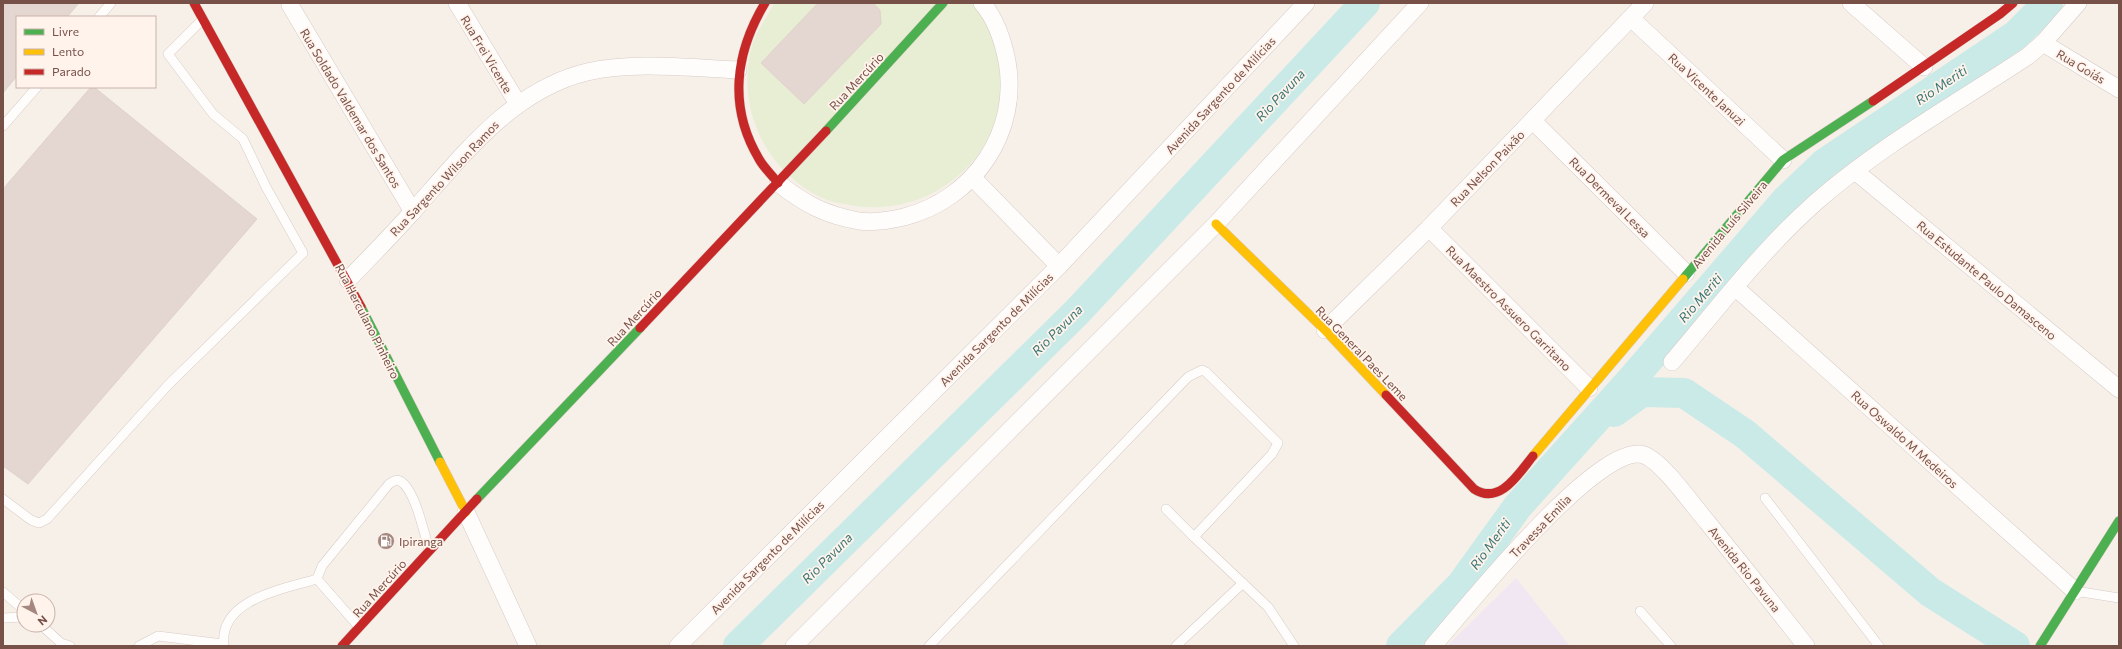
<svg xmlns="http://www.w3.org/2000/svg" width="2122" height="649" viewBox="0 0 2122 649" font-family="Commissioner,sans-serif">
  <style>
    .education { fill: #f1e7f2 }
    .green { fill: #e7eed3 }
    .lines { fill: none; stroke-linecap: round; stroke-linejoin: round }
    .river { stroke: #caeae7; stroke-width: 30 }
    .building { fill: #e4d6d1; stroke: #e0d1cb }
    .lane-casing { stroke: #d6cbc6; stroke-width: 10 }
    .street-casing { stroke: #d6cbc6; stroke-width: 18 }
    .fast-casing { stroke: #d7cbc6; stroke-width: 10 }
    .slow-casing { stroke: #d7cbc6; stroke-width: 10 }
    .jam-casing { stroke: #d7cbc6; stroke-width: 10 }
    .lane { stroke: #fefdfc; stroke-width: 9 }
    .street { stroke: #fefdfc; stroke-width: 17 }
    .fast { stroke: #4caf50; stroke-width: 9 }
    .slow { stroke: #ffc107; stroke-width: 9 }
    .jam { stroke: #c62828; stroke-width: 9 }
    .labels { text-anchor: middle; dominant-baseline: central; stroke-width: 3.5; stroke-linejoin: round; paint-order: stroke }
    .street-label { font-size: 12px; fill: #775048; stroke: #fff3eb }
    .poi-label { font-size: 12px; fill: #775048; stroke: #fff3eb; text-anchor: start }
    .water-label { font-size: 13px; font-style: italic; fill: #387675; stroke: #fff3eb }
  </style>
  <rect width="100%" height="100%" fill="#f7f0e9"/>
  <!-- education -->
  <path class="education" d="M1516,578l54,68h-123z"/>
  <!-- green -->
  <path class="green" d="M774,3h202c5,8 12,17 16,26 8,18 14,58 9,77 -1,7 -5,13 -7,20 -24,59 -87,92 -149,78 -6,-1 -13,-2 -18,-4 -59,-24 -91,-90 -76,-151 3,-14 17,-33 23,-46z"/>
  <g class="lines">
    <!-- river -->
    <g class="river">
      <path d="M1614,412l28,-20 42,1 61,41 185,158 85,54"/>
      <path d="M738,646l339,-334 288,-309"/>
      <path d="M1401,646l60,-61 57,-79 114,-127 154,-179 39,-37 191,-128 32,-32"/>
    </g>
  </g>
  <!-- building -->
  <g class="building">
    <path d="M3,3h76l-12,14h-50v59l-14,17z"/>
    <path d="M818,3h55l7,7 1,14 -77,80 -43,-41z"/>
    <path d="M91,87h3l163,132 -229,265 -25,-18v-277z"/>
  </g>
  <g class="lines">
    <!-- lane casing -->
    <g class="lane-casing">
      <g id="lane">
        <path d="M99,17l12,-14"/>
        <path d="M3,126l34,-39"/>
        <path d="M1765,498l114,148"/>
        <path d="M3,499l28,21 8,3 8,-4 121,-134 135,-132 -37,-66 -23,-48 -30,-25 -45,-60 35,-35"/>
        <path d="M1166,509l28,28"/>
        <path d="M2075,591l44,7"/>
        <path d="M3,592l21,18"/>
        <path d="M1640,611l31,35"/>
        <path d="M3,618l21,-1"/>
        <path d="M41,625l20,18 9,3"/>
        <path d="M359,627l-42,-48 5,-13 67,-82c4,-3 7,-5 11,-3 15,8 24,52 29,68"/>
        <path d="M139,646l19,-10 65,8"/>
        <path d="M224,646c-6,-47 60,-57 93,-67"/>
        <path d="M929,646l259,-269 14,-7 4,2 72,71 -6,11 -78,83 74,70 26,39"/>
        <path d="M1176,646l67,-63"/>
      </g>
    </g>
    <!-- street casing -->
    <g class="street-casing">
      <g id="street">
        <path d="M457,3l61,101"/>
        <path d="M1851,3l73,64"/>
        <path d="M290,5l123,207"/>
        <path d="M1632,19l151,141"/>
        <path d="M2043,43l76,46"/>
        <path d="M1533,121l153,152"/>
        <path d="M1855,171l264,218"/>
        <path d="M973,178l86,88"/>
        <path d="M778,183c27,21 47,32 81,38 15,2 32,-1 45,-4 70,-18 116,-85 103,-156 -4,-20 -11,-42 -25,-58"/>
        <path d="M1429,228l160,160"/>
        <path d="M348,280c22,-23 45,-46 66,-70 49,-55 98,-120 173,-138 47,-11 104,-4 151,-2"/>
        <path d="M1736,288l339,303"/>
        <path d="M1325,330l104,-102 216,-225"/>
        <path d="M1672,362c46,-54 90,-112 144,-160 64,-56 141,-99 212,-146l15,-13 35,-40"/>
        <path d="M466,512l62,134"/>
        <path d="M678,646l381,-380 247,-263"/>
        <path d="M794,646l422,-422 204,-221"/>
        <path d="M1433,646c30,-34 166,-206 211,-191 19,7 50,52 64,68 33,41 66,82 98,123"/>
      </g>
    </g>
    <!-- fast casing -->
    <g class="fast-casing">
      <g id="fast">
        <path d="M826,131l117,-128"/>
        <path d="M1683,279l100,-119 90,-59"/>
        <path d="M361,307l79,155"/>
        <path d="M477,499l163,-171"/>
        <path d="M2040,646l79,-125"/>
      </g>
    </g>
    <!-- slow casing -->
    <g class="slow-casing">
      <g id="slow">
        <path d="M1216,224l109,106 61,65"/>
        <path d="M1533,456l150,-177"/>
        <path d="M440,462l26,50"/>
      </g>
    </g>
    <!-- jam casing -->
    <g class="jam-casing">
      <g id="jam">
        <path d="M194,3l167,304"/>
        <path d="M765,3c-30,50 -37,104 -6,156 5,9 13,16 19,24"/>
        <path d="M1873,101l127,-87 13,-11"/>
        <path d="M640,328l186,-197"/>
        <path d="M1386,395l88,94c26,17 45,-16 59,-33"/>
        <path d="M342,646l135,-147"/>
      </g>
    </g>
    <!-- lane -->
    <use href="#lane" class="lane"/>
    <!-- street -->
    <use href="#street" class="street"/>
    <!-- fast -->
    <use href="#fast" class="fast"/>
    <!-- slow -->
    <use href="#slow" class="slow"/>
    <!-- jam -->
    <use href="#jam" class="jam"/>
  </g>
  <!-- icons -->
  <defs>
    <g id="fuel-disc" transform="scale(0.9)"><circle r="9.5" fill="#a48880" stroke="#fff3eb"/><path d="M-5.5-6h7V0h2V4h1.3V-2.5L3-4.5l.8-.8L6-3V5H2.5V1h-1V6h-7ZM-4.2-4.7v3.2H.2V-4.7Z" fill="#fff"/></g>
  </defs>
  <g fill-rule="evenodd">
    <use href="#fuel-disc" x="386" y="541"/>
  </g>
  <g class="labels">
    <!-- street labels -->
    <g class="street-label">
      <text transform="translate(487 54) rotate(59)">Rua Frei Vicente</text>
      <text transform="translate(2081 66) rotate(31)">Rua Goiás</text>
      <text transform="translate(856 81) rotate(-47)">Rua Mercúrio</text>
      <text transform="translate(1707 89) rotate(43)">Rua Vicente Januzi</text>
      <text transform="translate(1220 95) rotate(-47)">Avenida Sargento de Milícias</text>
      <text transform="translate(351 108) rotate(59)">Rua Soldado Valdemar dos Santos</text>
      <text transform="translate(1487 168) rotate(-46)">Rua Nelson Paixão</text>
      <text transform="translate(444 178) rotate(-47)">Rua Sargento Wilson Ramos</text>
      <text transform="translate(1610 197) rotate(45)">Rua Dermeval Lessa</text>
      <text transform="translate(1729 224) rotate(-50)">Avenida Luís Silveira</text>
      <text transform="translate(1987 280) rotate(40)">Rua Estudante Paulo Damasceno</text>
      <text transform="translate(1509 308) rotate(45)">Rua Maestro Assuero Garritano</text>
      <text transform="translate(634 317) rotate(-47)">Rua Mercúrio</text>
      <text transform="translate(368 321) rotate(63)">Rua Herculano Pinheiro</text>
      <text transform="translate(996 329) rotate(-45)">Avenida Sargento de Milícias</text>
      <text transform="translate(1362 353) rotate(46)">Rua General Paes Leme</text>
      <text transform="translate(1905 439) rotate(42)">Rua Oswaldo M Medeiros</text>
      <text transform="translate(1540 526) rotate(-46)">Travessa Emilia</text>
      <text transform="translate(767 557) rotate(-45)">Avenida Sargento de Milícias</text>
      <text transform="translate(1745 569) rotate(51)">Avenida Rio Pavuna</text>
      <text transform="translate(379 588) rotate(-48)">Rua Mercúrio</text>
    </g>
    <!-- poi labels -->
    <g class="poi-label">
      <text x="399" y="541">Ipiranga</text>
    </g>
    <!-- water labels -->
    <g class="water-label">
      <text transform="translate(1941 85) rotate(-34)">Rio Meriti</text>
      <text transform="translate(1280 95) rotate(-47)">Rio Pavuna</text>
      <text transform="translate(1700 298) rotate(-49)">Rio Meriti</text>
      <text transform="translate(1057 330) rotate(-45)">Rio Pavuna</text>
      <text transform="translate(1490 544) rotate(-54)">Rio Meriti</text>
      <text transform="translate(827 558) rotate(-45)">Rio Pavuna</text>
    </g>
  </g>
  <!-- border -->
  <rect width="2122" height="649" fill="none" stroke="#775048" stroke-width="8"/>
  <!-- legend -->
  <rect x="16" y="16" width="140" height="72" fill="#fff3eb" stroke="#c9b2aa"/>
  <rect x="24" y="29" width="20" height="6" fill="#4caf50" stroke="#c9b2aa"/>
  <text x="52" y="36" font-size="12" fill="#775048">Livre</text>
  <rect x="24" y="49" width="20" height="6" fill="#ffc107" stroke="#c9b2aa"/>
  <text x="52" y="56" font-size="12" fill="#775048">Lento</text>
  <rect x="24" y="69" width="20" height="6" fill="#c62828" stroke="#c9b2aa"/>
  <text x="52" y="76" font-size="12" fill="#775048">Parado</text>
  <!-- north arrow -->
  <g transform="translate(36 613) rotate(139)"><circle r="19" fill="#fff3eb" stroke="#c9b2aa"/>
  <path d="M0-3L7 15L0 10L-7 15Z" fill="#a48880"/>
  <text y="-6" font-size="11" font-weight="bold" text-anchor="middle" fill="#775048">N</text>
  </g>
</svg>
